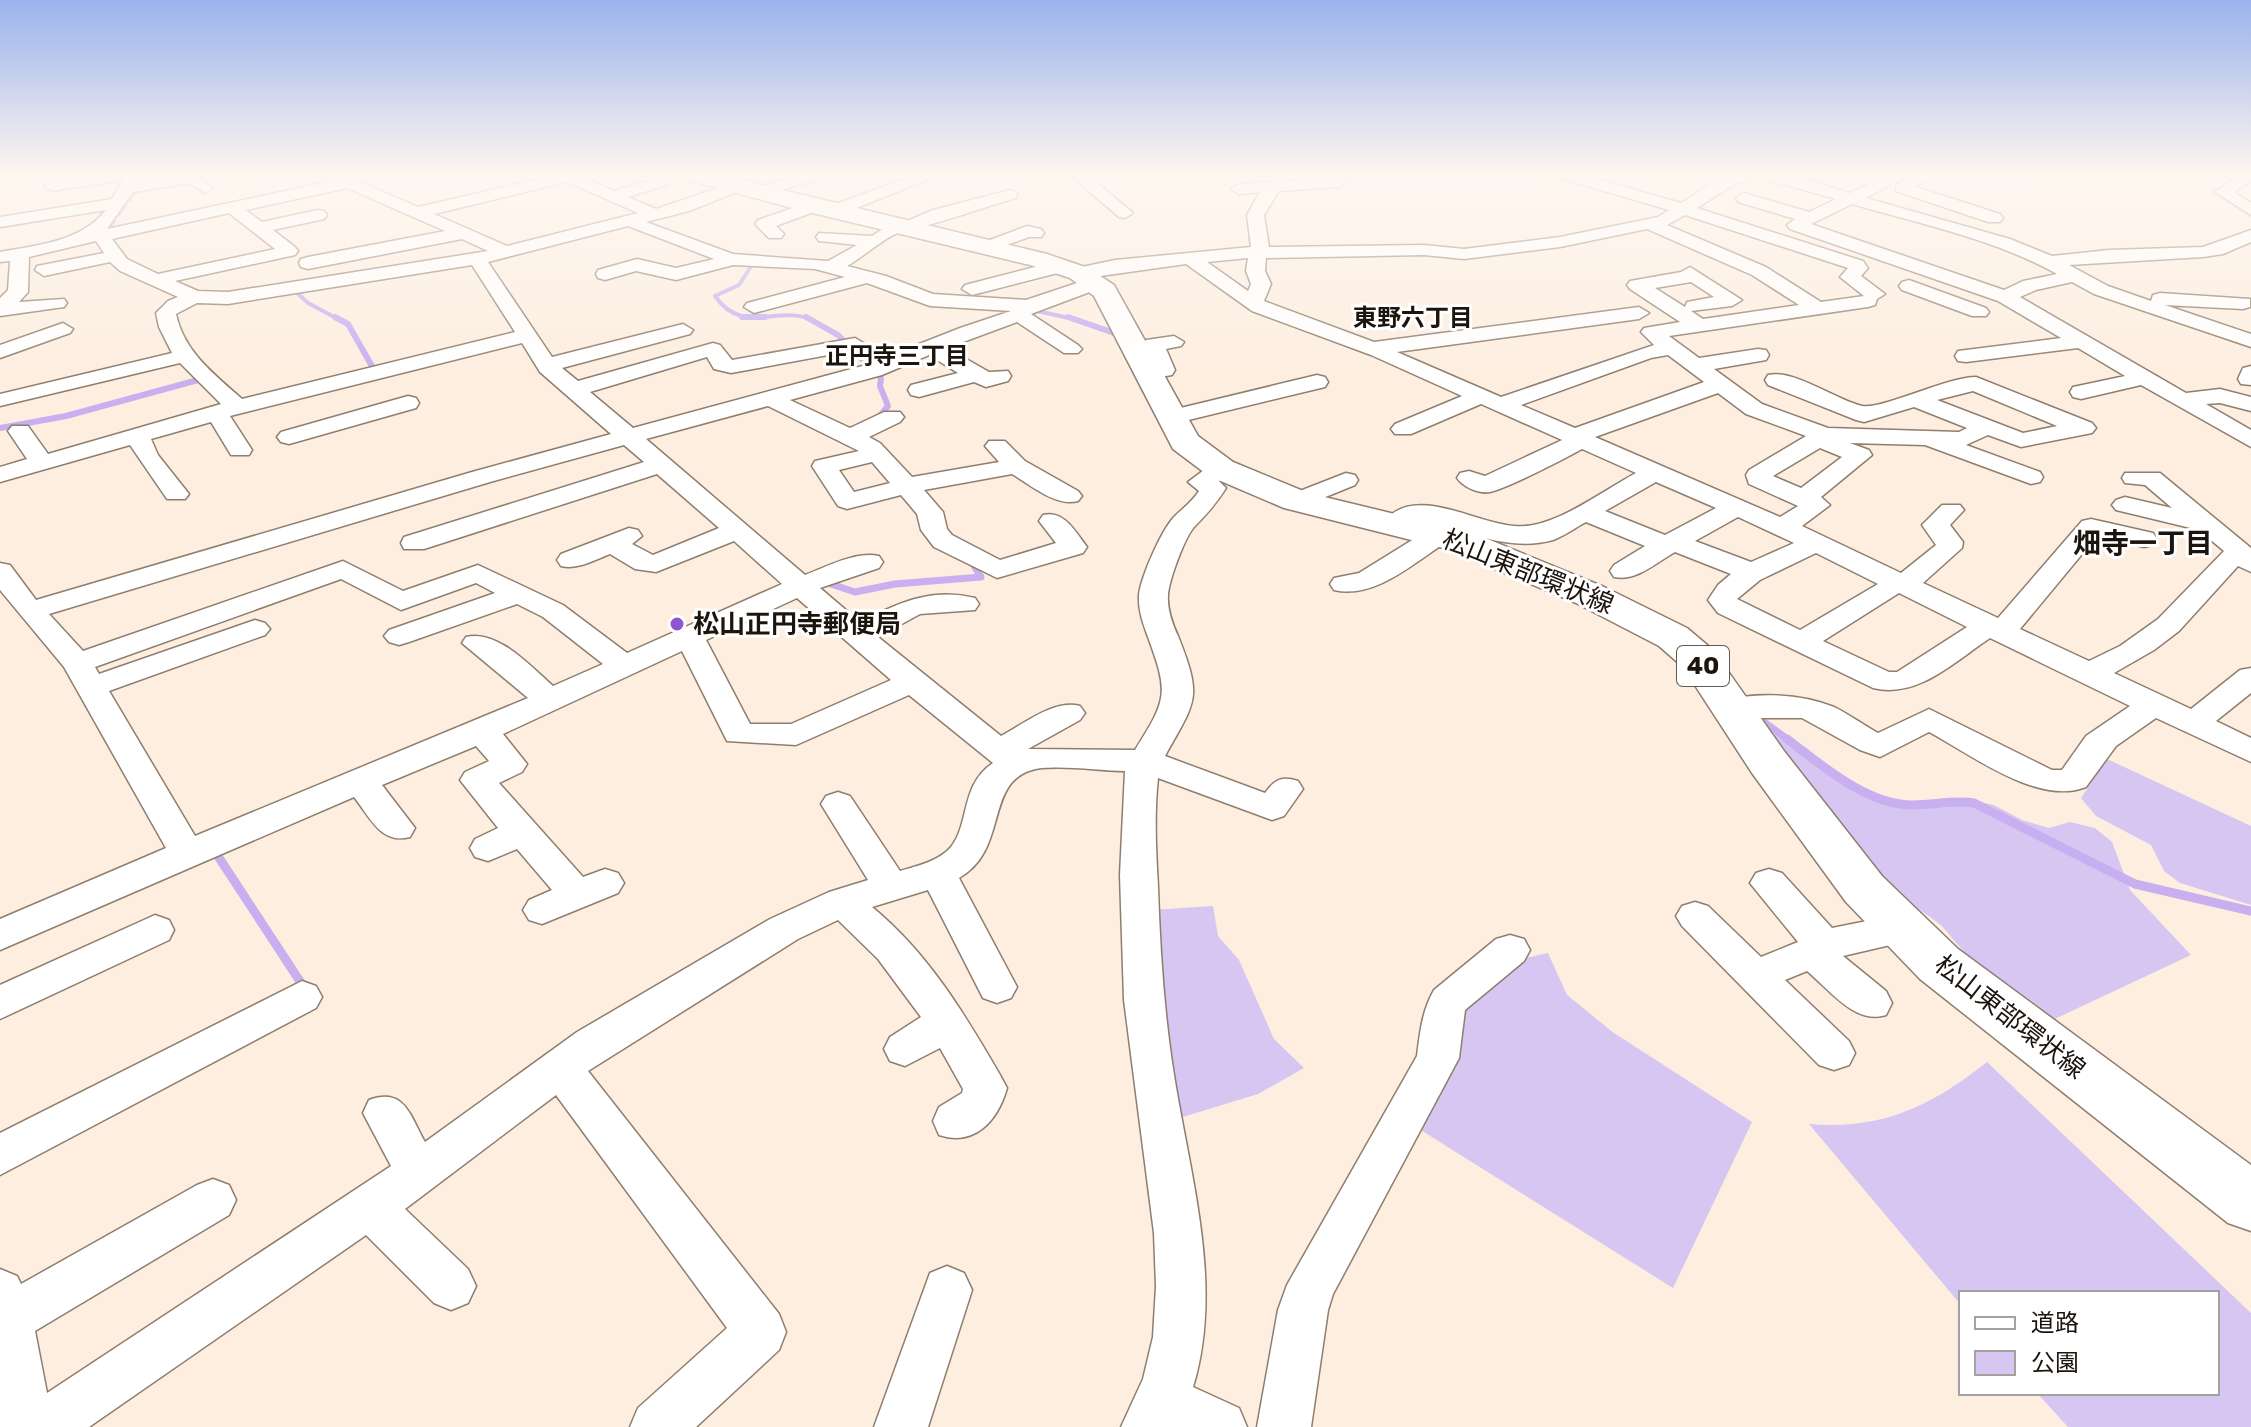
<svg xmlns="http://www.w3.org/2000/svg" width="2251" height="1427" viewBox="0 0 2251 1427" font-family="Rubik,'Noto Sans JP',sans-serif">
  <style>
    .green { fill: #d7c6f2 }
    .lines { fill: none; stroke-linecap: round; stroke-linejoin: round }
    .stream-far3 { stroke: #c8aff0; stroke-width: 4 }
    .stream-far2 { stroke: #c8aff0; stroke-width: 6 }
    .stream-far1 { stroke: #c8aff0; stroke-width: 7 }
    .stream { stroke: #c8aff0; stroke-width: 9 }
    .street-casing { stroke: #8e7e6e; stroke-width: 3 }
    .primary-casing { stroke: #8e7e6e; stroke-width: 3 }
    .street { fill: #fff; fill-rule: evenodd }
    .primary { fill: #fff; fill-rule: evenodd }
    .poi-dot { fill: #8d56cd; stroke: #fff; stroke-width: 3 }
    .labels { text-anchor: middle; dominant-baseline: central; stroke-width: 6; stroke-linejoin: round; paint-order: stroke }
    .far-neighbourhood-label { font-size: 24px; font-weight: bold; fill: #1b150e; stroke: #fff }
    .shield { fill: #fff; stroke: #5f5b56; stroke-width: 2 }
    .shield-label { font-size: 24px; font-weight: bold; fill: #1b150e }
    .street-label { font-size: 26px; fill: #1b150e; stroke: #fff }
    .poi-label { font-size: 26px; font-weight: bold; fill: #1b150e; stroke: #fff; text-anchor: start }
    .neighbourhood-label { font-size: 28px; font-weight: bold; fill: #1b150e; stroke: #fff }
  </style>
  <rect width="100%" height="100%" fill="#fdeee0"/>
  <!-- green -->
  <g class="green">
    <path d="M1776,734l84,56 34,16 18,2 40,-7h23l19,4 28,15 27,8 21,-6 25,6 17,14 18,48 61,65 -147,69 -50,-37 -53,-62 -39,-28 -27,-29 -104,-132z"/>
    <path d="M2107,759l144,67v79l-71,-22 -16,-12 -13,-26 -55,-29 -15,-18z"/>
    <path d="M1213,906l5,30 21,24 35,79 30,29 -46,26 -85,26 -22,-210z"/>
    <path d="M1548,953l19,42 47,38 138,89 -79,166 -254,-159 38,-114 65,-56z"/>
    <path d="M1987,1062l264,251v114h-183l-31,-34h180v-100h-256v12l-152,-181c73,6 121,-17 178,-62z"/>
  </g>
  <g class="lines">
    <!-- stream-far3 -->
    <g class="stream-far3">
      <path d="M129,200l8,-12"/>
      <path d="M119,214l7,-10"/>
      <path d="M109,228l5,-7"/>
      <path d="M755,260l-16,25 -24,11c27,39 59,10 96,23"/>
      <path d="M294,290l14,13 30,16"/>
      <path d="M1032,310l42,9"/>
    </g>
    <!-- stream-far2 -->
    <g class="stream-far2">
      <path d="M335,317l13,7 25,44"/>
      <path d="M742,317h23"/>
      <path d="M806,317l32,18 43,43 -1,8 8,20 -9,11"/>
      <path d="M1068,317l46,16"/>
      <path d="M0,428l66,-12 132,-36"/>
    </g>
    <!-- stream-far1 -->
    <g class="stream-far1">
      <path d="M822,581l33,11 40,-8 86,-7 -10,-16"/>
      <path d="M1760,719l30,22"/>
    </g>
    <!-- stream -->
    <g class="stream">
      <path d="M1787,739c32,24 72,59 113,65 24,4 49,-5 74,-1l161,81 116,27"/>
      <path d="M214,850l91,139"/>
    </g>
    <!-- street casing -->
    <g class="street-casing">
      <g id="street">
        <path d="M17,173h31l-2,3 -29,3z"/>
        <path d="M111,173h33l-5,8 53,-8 21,15 -8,5 -16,-10 -56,9 -26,37 225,-48 -6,-5 2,-3h18l1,3 71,31 148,-34h19v5l29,13 46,-14 6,2v6l-38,12 28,12 80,-27 6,2v6l-53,21 -43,11 87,32 95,7 29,-16 -38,-4 -3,-4 3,-4 53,3 21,-14h12l28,-12 77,-20 6,2 2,3 -2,3c-38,11 -78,26 -115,34 -14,3 -39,26 -54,34l39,10 47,18 93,6 63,-21h14l3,4 -3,4 -72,27 47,31 4,4 -4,4h-14l-47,-31 -70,26 42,24 19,-1 3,5 -3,5 -22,6 -12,-5 -55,15 -8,-2 -3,-5 3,-5 47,-12 -29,-18 -47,20 -92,25 60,28 34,-16h16l4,5 -4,5 -31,15 11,6 32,34 87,-15 -14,-16 4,-5h16l20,20 53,30 4,5 -4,5c-22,6 -47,-16 -66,-27l-88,16 19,22 4,17 5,6 48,25 56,-17 -17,-22 4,-6c21,-5 32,16 44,32l-4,6 -86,25 -63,-31 -13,-17 -4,-16 -16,-19 -54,14 -9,-3 -26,-40 3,-5 44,-10 -91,-45 -122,33 159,136c21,-8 51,-24 74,-19l4,6 -4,6 -59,20 40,34c38,-19 72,-35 115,-24l4,6 -4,6 -55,4 -42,23 123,99c23,-12 53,-37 79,-30l5,7 -5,7 -52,29 107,1c32,-51 34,-56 13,-113 -5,-14 -10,-27 -9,-42 2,-18 22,-64 35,-78 9,-9 18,-15 25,-26l-11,-9 24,-18 9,-2 9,2 3,5 -14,12 7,7c-10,16 -19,26 -31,38 -10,10 -26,54 -27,69 -1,14 4,28 10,41 25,63 18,64 -13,120l100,37c10,-14 17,-17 33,-12l5,8 -19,27 -12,4 -114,-42c-4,36 -2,73 0,109 2,63 6,126 16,188 16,101 50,211 19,312l46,21 8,19h-126l22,-48 10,-42 3,-51 -2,-53 -30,-233 -4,-125 5,-104c-24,0 -73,-7 -93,-1 -48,14 -23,80 -73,108l58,109 -6,11 -14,5 -14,-5 -55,-108 -56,17c56,46 92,106 128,168l7,13c-9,32 -32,59 -68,47l-6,-14 6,-14 23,-14 1,-4 -23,-41 -35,18 -15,-5 -6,-12 6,-12 31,-20 -43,-58 -40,-39 -40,19 -210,132 191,243 7,18 -7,18 -83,77h-66l8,-19 89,-80 -171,-233 -151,114 63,60 8,17 -8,17 -17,7 -17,-7 -68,-68 -277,192h-89v-158l17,7 4,8 176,-99 16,-6 16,6 7,15 -7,15 -194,116 12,62 344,-227 -28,-53 6,-13c36,-13 41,16 56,42l152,-110 193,-113 59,-27 39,-12 -47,-76 5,-8 12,-4 12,4 50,75c17,-5 39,-10 51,-24 19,-24 9,-62 42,-84l-84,-68 -113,50 -69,-4 -45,-90 -179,83 24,30 -5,8 -23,11 84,94 22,-8 13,4 6,10 -6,10 -76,31 -13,-4 -6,-10 6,-10 23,-10 -35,-41 -29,12 -13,-4 -5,-9 5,-9 23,-11 -38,-48 5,-8 24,-11 -13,-15 -94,39 33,43 -5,9c-29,8 -40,-20 -56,-40l-354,153v-31l166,-71 -102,-181 -64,-77v-27l10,2 26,35 436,-128 139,-38 -71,-62 -18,-29 -292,73 22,34 -3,5h-18l-20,-33 -60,17 7,16 31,39 -4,5h-18l-37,-54 -130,37v-15l27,-8 -19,-28 4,-5h16l20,28 173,-50 -41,-41 -180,43v-12l172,-41 -13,-26 -3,-14 12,-12 10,-4 -58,-26 -10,-9 -66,14 -9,-6 2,-4 67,-13 -8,-12 -67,16 -1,35 -9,10 45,-3 3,4 -3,4 -64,9v-18l8,-8 2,-29 -10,1v-10c37,-7 81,-10 106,-42l-106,17v-10l112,-18 11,-19 -71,11 -8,-5 8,-5zM567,182l71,31 -131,33 -73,-32zM347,188l98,43 -137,26 -7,2 -2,4 2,4 7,2 154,-30 26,12 -260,41 -30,-1 -23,-10 120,-26 3,-4 -3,-4 -22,-17 51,-11 3,-4 -3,-4 -6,-1 -56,12 -16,-12zM229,213l46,36 -117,25 -31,-15 -15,-20zM628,226l86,33 -38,9 -39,-9 -39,11 -2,4 2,4 7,2 31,-9 40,9 57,-15 82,4 30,8 -98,26 -3,4 10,6 113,-30 63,23 81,5 -51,17 -94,37 -233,63 -43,-36 117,-35 7,12 17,4 124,-23 10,-6 -10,-6 -123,22 -12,-15 -7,-2 -135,38 -16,-13 128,-34 3,-4 -10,-6 -131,33 -64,-95zM472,265l43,67 -273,67c-28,-25 -58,-47 -66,-85l21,-11 31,1zM624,445l20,17 -240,75 -3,6 3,6h20l233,-75 62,54 -66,27 -21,-11 10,-8 -4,-6 -9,-2 -68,26 -4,6 4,6c17,4 33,-6 49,-12l25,15 21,3 78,-31 48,43 -155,69 -64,-48 -85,-40 -75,26 -60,-30 -260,90 -34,-37 441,-132zM872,462l18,21 -36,9 -15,-22zM341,579l60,31 75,-27 19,10 -106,37 -5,6 5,6 10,3 10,-3 108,-38 26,13 60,47 -50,22c-22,-19 -55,-57 -87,-49l-4,6 66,55 -333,138 -86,-145 156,-56 5,-6 -5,-6 -10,-3 -156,54 -4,-7zM797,598l94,82 -100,44h-41l-44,-84z"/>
        <path d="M806,173h24l-2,3 -70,21 -8,-5 2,-3z"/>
        <path d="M922,173h22l-105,42 -6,1 -8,-5 2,-4z"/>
        <path d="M1068,173h17l48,40 -8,5 -6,-1z"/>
        <path d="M1279,173h16l-6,8 50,-4 8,5 -8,5 -60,4 -15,24 5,32 155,-2 40,4 96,-12 98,-20 11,-7 -116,-34 -2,-3h24l106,30c17,-10 36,-26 56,-30 37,-8 77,10 113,20l42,-20h20l-46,25 144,41 42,17 57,-6 94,-3 48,-17v12l-28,12 -20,3 -134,8 39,21 43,15 2,-6 7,-2 90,6v8l-7,2 -78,-4 86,29v13l-157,-53 -22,-12 -36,8 -16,7 166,96 34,-4 31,8v14l-31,-8 -14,1 45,26v17l-110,-62 -60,14 -8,-2 -3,-5 3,-5 52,-11 -47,-28 -112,14 -8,-1 -3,-5 3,-5 8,-1 95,-12 -63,-37 -208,-72 -3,-4 8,-6 -57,-17 -2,-4 8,-5 65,19 27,-13 -78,-22 -25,8 -36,23 166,53 5,7 -7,8 24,18 -8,5 -2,6 -7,2 -199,29 30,22 59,-9 8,1 3,5 -3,5 -52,9 48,35 66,24 131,4 8,-4 -53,-21 -50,15 -8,-2 -88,-35 -3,-5 3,-5c26,-6 68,25 94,31 19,4 85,-29 114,-29l116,46 4,5 -4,5 -71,14 -33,-12 -22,10 74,27 3,5 -3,5 -9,2 -106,-39 -75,-2 19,7 3,5 -51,42 9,8 -28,21 99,47 35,-28 -14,-20 20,-20h18l4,5 -14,15 13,17 -1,6 -39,35 75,35 84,-97 9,-2 62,14 4,6 -4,6 -9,2 -47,-11 -77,93 69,32 31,-15 38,-27 66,-68 -25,-21 -83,-20 -4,-5 4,-5 9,-3 47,11 -27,-23 -20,-2 -3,-5 3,-5h35l91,75v24l-13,-6 -59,65 -25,19 -40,23 77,36 49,-39 11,-2v25l-35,28 35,17v24l-95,-44 -40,28 -30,41c-48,19 -114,-32 -157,-55l-49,25 -20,-7 -58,-32h-71l-11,-3 -5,-7 5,-7c35,-9 80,-8 114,6 15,7 29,18 44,26l51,-24 123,61h10l24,-34 44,-30 -140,-68c-35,23 -72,61 -117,50l-155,-75 -10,-13 10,-15 13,-11 -56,-22c-18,10 -39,30 -61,25l-4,-6 4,-6 31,-19 -59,-24c-11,6 -22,14 -33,18 -45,13 -94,-12 -137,-20l-11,10h-18l-4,-6c28,-42 91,-1 131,2 39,4 88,-35 122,-53l-54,-24c-18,10 -74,39 -92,43 -11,2 -27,-5 -33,-14l3,-5 9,-2 16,5 77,-36 -81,-36 -70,30h-16l-4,-5 4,-5 67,-28 -91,-41 -119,-44 -66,-47 -107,15 -9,-6 2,-4 43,-9 136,-13 -4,-32 13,-23 -21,2 -8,-5 8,-5 31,-2zM1852,204c69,20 142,35 205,70l-34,7 -19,9 -193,-66zM1685,215l163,53 -8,9 24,19 -43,6 -55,-35 -99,-42zM1647,229l105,46 47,30 -96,14 -12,-8 41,-5 10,-6 -52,-33 -9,5 -51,9 -3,4 3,4 50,33 -36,6 -3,4 13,13 -153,52 -104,-45 242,-33 10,-6 -10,-6 -265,35 -110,-41 7,-17 -6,-13 1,-13 158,-3 40,4 96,-12zM1248,258l-2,13 5,13 -3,7 -41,-29zM1691,282l23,15 -27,5 -2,5 -30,-19zM1668,355l36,27 -129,46 -54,-23 130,-47zM1973,391l84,35 -34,7 -86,-33zM1718,393l28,21 60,22 -57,34 -3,5 3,9 49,22 -18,11 -185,-80zM1820,448l22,9 -41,31 -28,-12zM1656,482l60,26 -51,27 -60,-24zM1738,517l56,26 -43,19 -56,-21zM1816,553l62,31 -78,46 -63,-31 23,-19zM1899,593l68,34 -70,45h-8l-66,-31z"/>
        <path d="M1918,173h19l-21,14 84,27 3,4 -3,4h-12l-92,-31v-6z"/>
        <path d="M2242,173h9v8l-17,11 17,11v12l-36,-23z"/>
        <path d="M813,201l8,5 -2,4 -43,16 8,8 -3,4h-12l-14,-14 3,-4z"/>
        <path d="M1027,226l14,3 3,4 -3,4h-12l-41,15 -9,-5 3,-4z"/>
        <path d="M1062,260l9,6 -2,4 -97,25 -10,-6 3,-4z"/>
        <path d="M1909,280l77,28 3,4 -3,4h-14l-70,-26 -3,-4 3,-4z"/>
        <path d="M63,323l10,6 -3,4 -70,25v-13z"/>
        <path d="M1174,336l10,6 -3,4 -15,3 9,21 -3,5 -24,4 -8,-2 -3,-5 3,-5 11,-2 -8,-21 3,-4z"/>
        <path d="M2251,366v19l-10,-1 -3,-5 5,-11z"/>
        <path d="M1317,375l8,2 3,5 -3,5 -153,37 -8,-2 -4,-5 4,-5z"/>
        <path d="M408,396l8,2 3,5 -3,5 -127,36 -8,-2 -4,-5 4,-5z"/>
        <path d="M1346,473l9,2 3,5 -3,5 -59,24 -9,-3 -4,-5 4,-5z"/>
        <path d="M1439,527l9,2 4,6 -4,6c-32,20 -73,59 -114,49l-4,-6 4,-6 25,-5 71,-44z"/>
        <path d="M1769,869l13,4 50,55 70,-14 14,5 5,10 -5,10 -73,17 43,35 6,12 -6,12c-31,10 -56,-25 -79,-44l-22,9 64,61 6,12 -6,12 -15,5 -15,-5 -137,-139 -6,-10 6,-10 13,-4 13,4 53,51 37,-15 -48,-59 6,-10z"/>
        <path d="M155,915l14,5 5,10 -5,10 -169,79v-34z"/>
        <path d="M1510,935l14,4 6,11 -6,11 -59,49 -6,48 -126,236 -5,16 -17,117h-54l21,-117 9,-25 130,-229c3,-24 5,-45 17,-66l62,-51z"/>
        <path d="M302,981l14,5 6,11 -6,11 -316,167v-42z"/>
        <path d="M947,1266l17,7 8,17 -44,137h-54l56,-154z"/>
      </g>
    </g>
    <!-- primary casing -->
    <g class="primary-casing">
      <path id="primary" d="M678,173h35l334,81 41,14 26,17 84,151 35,26 75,31 165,40 131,54 83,41 26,22 71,101 98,125 76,73 293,216v66l-23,-8 -308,-244 -74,-77 -94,-129 -69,-106 -24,-21 -83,-43 -129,-54 -163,-41 -75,-32 -36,-27 -79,-153 -24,-18 -40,-13 -238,-57 -111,-30z"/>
    </g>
    <!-- street -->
    <use href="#street" class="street"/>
    <!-- primary -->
    <use href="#primary" class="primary"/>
  </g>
  <!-- sky -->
  <linearGradient id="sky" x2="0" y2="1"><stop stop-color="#9bb2eb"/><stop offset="0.47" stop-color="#fef7f1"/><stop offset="1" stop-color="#fef7f1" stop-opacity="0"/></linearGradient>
  <rect width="2251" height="372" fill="url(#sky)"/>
  <!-- markers -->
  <circle class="poi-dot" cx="677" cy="624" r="8"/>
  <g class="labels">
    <!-- far-neighbourhood labels -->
    <g class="far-neighbourhood-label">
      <text x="1413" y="318">東野六丁目</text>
      <text x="897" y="356">正円寺三丁目</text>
    </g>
    <!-- shield labels -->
    <rect class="shield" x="1677" y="646" width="52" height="40" rx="6"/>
    <g class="shield-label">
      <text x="1703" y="666">40</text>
    </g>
    <!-- street labels -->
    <g class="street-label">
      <text transform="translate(1528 572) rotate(22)">松山東部環状線</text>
      <text transform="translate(2010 1017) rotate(38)">松山東部環状線</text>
    </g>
    <!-- poi labels -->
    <g class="poi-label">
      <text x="693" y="624">松山正円寺郵便局</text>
    </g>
    <!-- neighbourhood labels -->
    <g class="neighbourhood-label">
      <text x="2143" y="543">畑寺一丁目</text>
    </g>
  </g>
  <!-- legend -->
  <rect x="1959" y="1291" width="260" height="104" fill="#ffffff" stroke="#a4a19f" stroke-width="2"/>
  <rect x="1975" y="1317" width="40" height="12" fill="#ffffff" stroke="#a4a19f" stroke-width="2"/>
  <text x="2031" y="1331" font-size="24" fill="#1b150e">道路</text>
  <rect x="1975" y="1351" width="40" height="24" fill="#d7c6f2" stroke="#a4a19f" stroke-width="2"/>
  <text x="2031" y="1371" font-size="24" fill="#1b150e">公園</text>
</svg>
